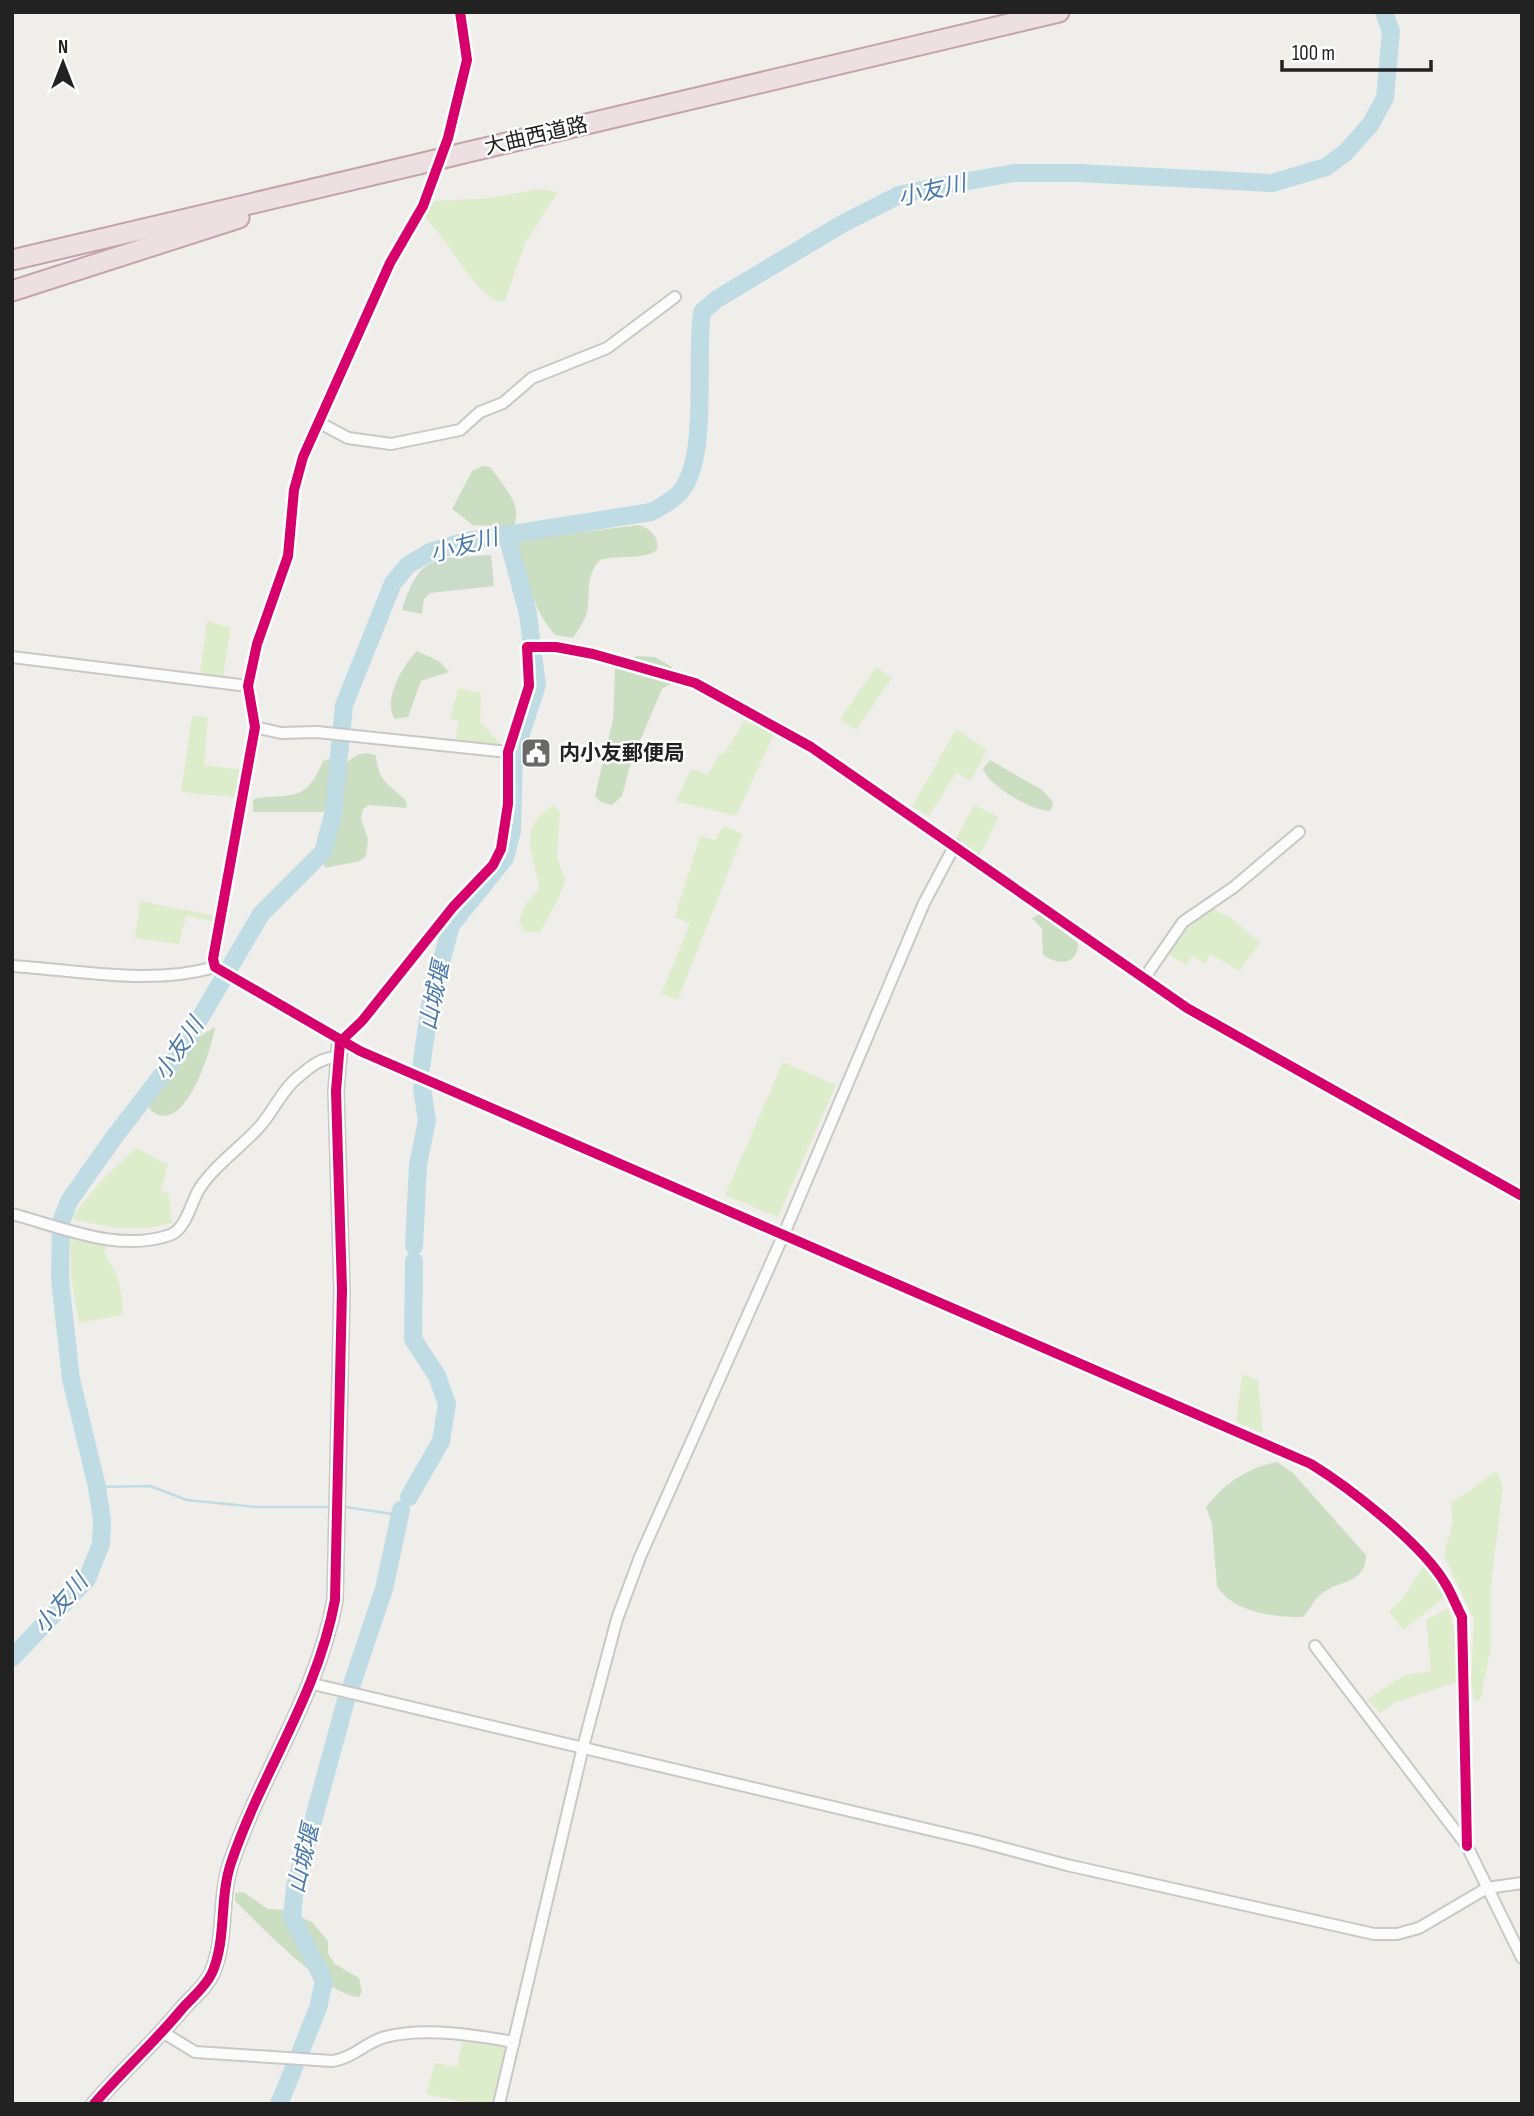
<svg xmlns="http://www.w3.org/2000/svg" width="1534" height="2116" viewBox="0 0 1534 2116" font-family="'Sofia Sans Condensed','Noto Sans JP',sans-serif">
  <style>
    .grass { fill: #ddeccb }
    .forest { fill: #cbdec1 }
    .cemetery { fill: #cadbca }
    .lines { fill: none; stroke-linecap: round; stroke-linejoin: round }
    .stream { stroke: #bfdbe3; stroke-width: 2.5 }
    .river { stroke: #bfdbe3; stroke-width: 18 }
    .minor-casing { stroke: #c9c8c7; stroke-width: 14 }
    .tertiary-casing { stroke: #c9c8c7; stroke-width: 18 }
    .motorway-casing { stroke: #c5a2ac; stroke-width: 23 }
    .minor { stroke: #fdfcfc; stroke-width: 10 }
    .tertiary { stroke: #fdfcfc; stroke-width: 14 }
    .motorway { stroke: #ece0e2; stroke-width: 19 }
    .motorway-bridge-casing { stroke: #c5a2ac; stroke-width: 23; stroke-linecap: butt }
    .motorway-bridge { stroke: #ece0e2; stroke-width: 19 }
    .cycleway-casing { stroke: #fff; stroke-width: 15 }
    .cycleway { stroke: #d6006c; stroke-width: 10 }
    .labels { text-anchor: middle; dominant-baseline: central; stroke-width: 5; stroke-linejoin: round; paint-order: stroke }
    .street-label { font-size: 21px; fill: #222; stroke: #fff }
    .poi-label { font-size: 21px; font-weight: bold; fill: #222; stroke: #fff; text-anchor: start }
    .water-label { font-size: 23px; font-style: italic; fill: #4a7aab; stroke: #fff }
  </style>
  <rect width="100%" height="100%" fill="#f0eeeb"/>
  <!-- grass -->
  <g class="grass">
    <path d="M539,189l19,3 -33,51 -20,58 -6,1c-30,-15 -49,-61 -75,-85l10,-16 57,-3z"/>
    <path d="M207,621l24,7 -8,48 -23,-3z"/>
    <path d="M876,667l16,11 -36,52 -16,-11z"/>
    <path d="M458,688l23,5 -1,28 20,23 -45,-4 4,-19 -9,-2z"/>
    <path d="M192,716l16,1 -4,48 40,5 -2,28 -61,-6z"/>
    <path d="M745,720l29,14 -38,82 -60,-15 15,-32 17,5 12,-21 4,1z"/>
    <path d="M956,729l31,21 -16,31 -15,-8 -27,43 -17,-9z"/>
    <path d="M555,805l5,8 -3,43 8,24 -5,16 -20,36h-15l-6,-11 7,-18 13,-14c-4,-34 -25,-62 16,-84z"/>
    <path d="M974,805l25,12 -20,39 -22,-19z"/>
    <path d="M724,826l19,8 -65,166 -17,-6 29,-70 -15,-7 25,-81 15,4z"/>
    <path d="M140,901l76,15v6l-30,-6 -7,28 -44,-6z"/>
    <path d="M1213,908l22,13 25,22 -21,28 -29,-17 -5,10 -13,-8 -5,9 -19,-11 22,-31z"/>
    <path d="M783,1062l53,23 -58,132 -53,-22z"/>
    <path d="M136,1148l32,17 -7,25 8,4 3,29c-35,10 -67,5 -101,-5l32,-39z"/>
    <path d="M70,1238l38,6 -4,9c15,20 18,37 19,62l-44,8 -8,-45z"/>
    <path d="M1242,1374l16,6 5,53 -27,-11z"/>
    <path d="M1497,1471l6,16 -12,98v62l-11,54h-6l-3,-19 3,-62 -30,-65 9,-34 -2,-18z"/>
    <path d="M1423,1566l13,14 8,18 -41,32 -14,-18 15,-15z"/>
    <path d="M1449,1608l8,38v36l-61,20 -16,11 -13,-14 38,-24 26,-4 -5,-51z"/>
    <path d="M463,2040l43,7 -15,57h-19l-46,-10 9,-31 22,4z"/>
  </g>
  <!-- forest -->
  <g class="forest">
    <path d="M483,466l7,1c11,16 35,39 23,60l-40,-2 -21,-16 20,-38z"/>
    <path d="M639,525c11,3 21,13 18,25 -15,11 -39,4 -57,10 -16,17 -9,33 -13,53 -3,9 -9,17 -14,25l-18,-3c-20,-23 -32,-60 -41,-90l5,-5z"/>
    <path d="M417,651l22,10 10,11 -28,9 -13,36 -13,2c-13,-19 8,-54 22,-68z"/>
    <path d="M636,656l19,1 17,10 -1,17 -9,5 -31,73 -9,34 -10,9 -11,-3 -6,-6 18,-77 2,-51z"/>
    <path d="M365,753l11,2c2,27 12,28 30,46l1,7 -38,-3 -6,4 -2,9 7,21 -2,17 -6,5 -35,7 -3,-8c33,-23 -3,-100 43,-107z"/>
    <path d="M331,758c1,15 5,42 -8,54h-70v-12l4,-2c39,-4 49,3 66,-37z"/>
    <path d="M990,760l52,30 11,12 -1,6 -3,3c-17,0 -60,-25 -66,-42z"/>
    <path d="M1039,914l39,29c0,23 -20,22 -35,12l-1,-26 -10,-11z"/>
    <path d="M215,1027c-4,25 -32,114 -66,82l1,-8 49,-64z"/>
    <path d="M1277,1462l16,11 73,82c0,30 -28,24 -46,40 -7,6 -10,15 -17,22 -27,1 -71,-5 -86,-31l-5,-62 -6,-17c19,-24 41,-39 71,-45z"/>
    <path d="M243,1892l25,17 16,1 28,12 16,19v13l7,10 24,14 3,14 -3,5c-32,-1 -99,-72 -124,-96v-8z"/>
  </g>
  <!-- cemetery -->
  <path class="cemetery" d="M491,555l3,31 -64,7 -6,6 -2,15 -20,-4c18,-58 34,-51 89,-55z"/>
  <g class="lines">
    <!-- stream -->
    <g class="stream">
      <path d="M97,1487l53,-1 37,14 69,7h77"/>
      <path d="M346,1507l53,8"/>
    </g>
    <!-- river -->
    <g class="river">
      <path d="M507,535l21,79 3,24"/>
      <path d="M421,1068l9,-63 21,-80 54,-67 7,-27 2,-76 23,-70 -4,-30"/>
      <path d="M414,1246l4,-81 9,-45 -5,-32"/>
      <path d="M409,1497l32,-56 6,-37 -10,-28 -24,-37 1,-78"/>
      <path d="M12,1658l75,-79 14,-35 1,-24 -5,-33 -26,-108 -11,-100 1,-57 8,-21 46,-65 67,-87 79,-135 62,-62 10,-37 11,-110 49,-122 15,-18 22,-13 37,-11 184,-29c11,-6 23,-12 31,-22 27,-37 13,-130 20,-178l15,-13 125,-75 57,-29 41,-9 74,-13h65l193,10 54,-16 20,-15 24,-27 15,-27 6,-67 -7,-19"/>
      <path d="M352,1684l32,-95 17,-79"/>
      <path d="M300,2053l18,-45 6,-27 -32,-64 3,-30 51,-187"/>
      <path d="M279,2104l16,-39"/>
    </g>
    <!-- minor casing -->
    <g class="minor-casing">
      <g id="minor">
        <path d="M460,12l7,48 -19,78 -25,68 -33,57 -87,194 -9,33 -6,66 -31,88 -9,42 7,41 -42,232 2,8 145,84 951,413c39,24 111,80 134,119 7,11 11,23 17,34l5,229"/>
        <path d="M320,423l28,15 43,6 69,-14 20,-18 23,-9 29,-25 75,-30 68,-51"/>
        <path d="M12,657l236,29"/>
        <path d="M255,727l26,6 36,-1 191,20"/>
        <path d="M12,966c67,4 137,20 203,1"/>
        <path d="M1145,977l38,-55 51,-35 65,-55"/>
        <path d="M340,1042l22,-21 91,-114 40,-42 8,-16 7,-45v-52l21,-66 -2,-39h29l37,7 102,29 116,64 376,261 335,188"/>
        <path d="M12,1214c50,13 106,39 158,21 15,-5 21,-31 28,-44 15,-25 44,-44 63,-66 13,-15 21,-35 36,-47 13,-11 24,-21 42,-21"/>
        <path d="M1315,1646l152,200 55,112"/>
        <path d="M313,1684l664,157 90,24 307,69h23l22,-6 68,-40 35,-5"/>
        <path d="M164,2033l31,19 137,9c22,-3 32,-18 53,-24 40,-10 89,-2 129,5"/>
        <path d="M499,2104l84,-357 34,-128 23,-62 143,-321 141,-333 31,-58"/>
      </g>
    </g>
    <!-- tertiary casing -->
    <g class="tertiary-casing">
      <path id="tertiary" d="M94,2104c28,-33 60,-61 87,-94 11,-13 24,-22 31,-37 15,-34 7,-75 19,-110 31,-92 86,-166 104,-263l7,-310 -6,-199 4,-49"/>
    </g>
    <!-- motorway casing -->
    <g class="motorway-casing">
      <g id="motorway">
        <path d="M464,153l595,-141"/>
        <path d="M12,260l407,-96"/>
        <path d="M12,291l227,-73"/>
      </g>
    </g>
    <!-- minor -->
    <use href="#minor" class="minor"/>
    <!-- tertiary -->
    <use href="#tertiary" class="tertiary"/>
    <!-- motorway -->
    <use href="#motorway" class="motorway"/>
    <!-- motorway-bridge casing -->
    <g class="motorway-bridge-casing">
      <path id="motorway-bridge" d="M419,164l45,-11"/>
    </g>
    <!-- motorway-bridge -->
    <use href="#motorway-bridge" class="motorway-bridge"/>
    <!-- cycleway casing -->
    <g class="cycleway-casing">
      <g id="cycleway">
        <path d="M460,12l7,48 -19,78 -25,68 -33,57 -87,194 -9,33 -6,66 -31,88 -9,42 7,41 -42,232 2,8 145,84 951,413c39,24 111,80 134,119 7,11 11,23 17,34l5,229"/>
        <path d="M94,2104c28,-33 60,-61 87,-94 11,-13 24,-22 31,-37 15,-34 7,-75 19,-110 31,-92 86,-166 104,-263l7,-310 -6,-199 4,-49 22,-21 91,-114 40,-42 8,-16 7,-45v-52l21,-66 -2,-39h29l37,7 102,29 116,64 376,261 335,188"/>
      </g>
    </g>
    <!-- cycleway -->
    <use href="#cycleway" class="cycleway"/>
  </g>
  <!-- icons -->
  <defs>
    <g id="civic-square" transform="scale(1.575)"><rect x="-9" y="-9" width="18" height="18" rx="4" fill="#6a6968" stroke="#fff"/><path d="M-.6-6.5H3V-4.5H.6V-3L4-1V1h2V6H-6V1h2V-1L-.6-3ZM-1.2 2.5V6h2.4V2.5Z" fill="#fff"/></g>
  </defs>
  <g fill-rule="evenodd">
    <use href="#civic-square" x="536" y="753"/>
  </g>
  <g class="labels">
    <!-- street labels -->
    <g class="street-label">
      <text transform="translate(536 136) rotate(-13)">大曲西道路</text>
    </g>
    <!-- poi labels -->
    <g class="poi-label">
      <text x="559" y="753">内小友郵便局</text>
    </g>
    <!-- water labels -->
    <g class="water-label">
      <text transform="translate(932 191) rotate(-13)">小友川</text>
      <text transform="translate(464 546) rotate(-15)">小友川</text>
      <text transform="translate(435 996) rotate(-78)">山城堰</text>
      <text transform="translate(179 1049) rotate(-56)">小友川</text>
      <text transform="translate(61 1604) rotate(-49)">小友川</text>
      <text transform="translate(304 1859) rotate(-77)">山城堰</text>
    </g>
  </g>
  <!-- border -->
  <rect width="1534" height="2116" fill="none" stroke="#222222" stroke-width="28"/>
  <!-- north arrow -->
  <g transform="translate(63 63)" stroke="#ffffff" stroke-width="5" paint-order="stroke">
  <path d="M0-5L12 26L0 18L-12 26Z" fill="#222222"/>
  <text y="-10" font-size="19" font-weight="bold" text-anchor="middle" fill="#222222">N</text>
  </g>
  <!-- scale -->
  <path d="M1282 60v10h149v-10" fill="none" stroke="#222222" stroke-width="3.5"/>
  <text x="1292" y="60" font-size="21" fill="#222222" stroke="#ffffff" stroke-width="5" paint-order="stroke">100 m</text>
</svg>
